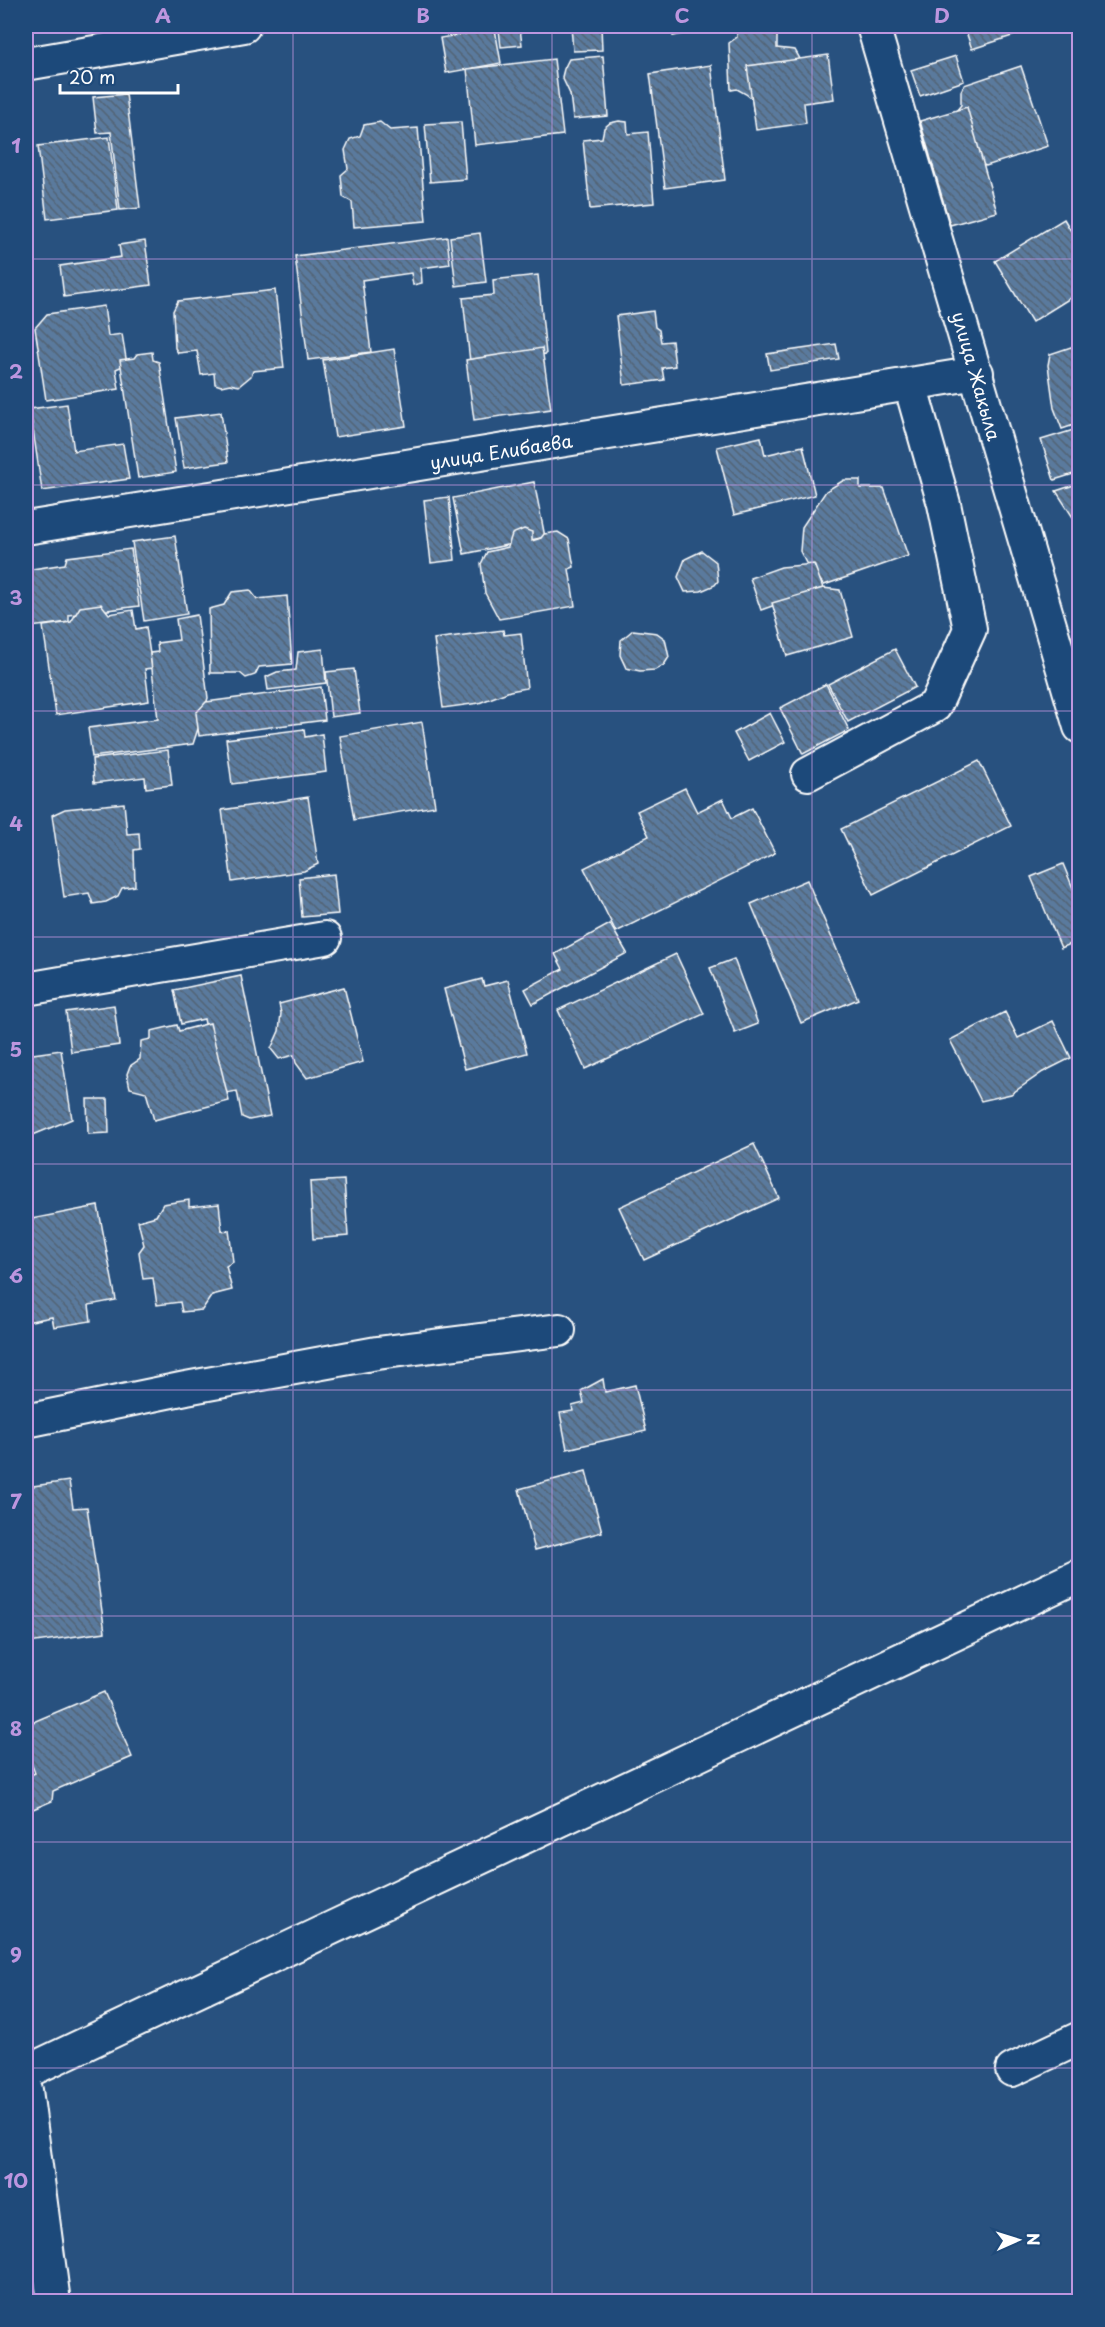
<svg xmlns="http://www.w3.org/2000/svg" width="1105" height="2327" viewBox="0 0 1105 2327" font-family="'Playpen Sans',sans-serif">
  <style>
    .building { fill: url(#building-back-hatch); stroke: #fff; stroke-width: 1.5 }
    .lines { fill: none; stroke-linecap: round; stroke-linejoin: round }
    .minor-casing { stroke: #fff; stroke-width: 36 }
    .minor { stroke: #1f4a7a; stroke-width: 32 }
    .grid { fill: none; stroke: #bd96df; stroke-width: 1.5; stroke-opacity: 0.55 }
    .labels { text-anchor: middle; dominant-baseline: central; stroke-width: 4.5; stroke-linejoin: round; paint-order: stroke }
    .street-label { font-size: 18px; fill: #fff; stroke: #1f4a7a }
    .neatline { fill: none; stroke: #bd96df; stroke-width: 2 }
    .grid-label { font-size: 20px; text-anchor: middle; font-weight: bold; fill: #bd96df }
  </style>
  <defs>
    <pattern id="building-back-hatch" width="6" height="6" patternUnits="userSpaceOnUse" patternTransform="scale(1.5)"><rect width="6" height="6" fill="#5a7a9d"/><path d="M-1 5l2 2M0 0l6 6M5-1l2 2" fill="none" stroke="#536374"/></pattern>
  </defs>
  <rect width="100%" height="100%" fill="#28517f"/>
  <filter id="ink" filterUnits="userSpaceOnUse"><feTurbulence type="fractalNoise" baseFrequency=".0167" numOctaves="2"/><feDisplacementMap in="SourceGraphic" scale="12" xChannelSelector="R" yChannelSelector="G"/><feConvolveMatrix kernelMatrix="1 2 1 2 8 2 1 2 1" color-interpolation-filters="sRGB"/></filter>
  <g filter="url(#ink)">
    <!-- building -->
    <g class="building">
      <path d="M571,26h30l1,24 -29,1z"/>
      <path d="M671,26h47v1l-45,9z"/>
      <path d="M737,26h40v22l18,2 5,9 -1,9 -17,12 2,22 -15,11 -11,1 -5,-4 -1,-11 -6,-5 -9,-5 -6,1 -2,-47 8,-6z"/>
      <path d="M964,26h47l4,9 -43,14z"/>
      <path d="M520,28l2,17 -21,2 -2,-17z"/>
      <path d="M495,29l6,34 -55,10 -6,-35z"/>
      <path d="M828,55l6,44 -30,4 2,20 -50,7 -9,-64z"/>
      <path d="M603,56l5,60 -35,3 -3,-25 -8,-17 2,-8 5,-10z"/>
      <path d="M956,56l8,25 -44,15 -9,-26z"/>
      <path d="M554,59l9,76 -88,10 -8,-76z"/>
      <path d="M711,65l14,115 -60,8 -15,-114z"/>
      <path d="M1021,66l27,80 -62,20 -8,-3 -3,-17 -9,4 -15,-5 -4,-7 -1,-15 15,-18v-14l3,-6z"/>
      <path d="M126,94l14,114 -20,2 -9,-78 -14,1 -4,-36z"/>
      <path d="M967,107l30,105 -47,13 -30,-104z"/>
      <path d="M619,121l8,1 1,12 20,-2 6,71 -64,6 -7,-69 19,-2 2,-10 6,-5z"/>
      <path d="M380,122l10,8 28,-2 8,93 -72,6 -2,-25 -9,-5 -2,-22 7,-6 -3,-19 5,-11 10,-3 4,-11z"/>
      <path d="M461,122l5,57 -36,3 -5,-58z"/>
      <path d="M109,137l9,73 -71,9 -9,-73z"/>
      <path d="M1064,219l16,27v35l-7,4 -1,12 -40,25 -37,-61z"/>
      <path d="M480,233l6,49 -30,4 -6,-49z"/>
      <path d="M447,237l3,27 -29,4 1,15 -9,2 -2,-12 -49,7 9,72 -63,8 -13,-104z"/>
      <path d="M145,241l6,44 -87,12 -4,-31 61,-9 -2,-12z"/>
      <path d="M538,275l8,79 -42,5 -9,17h-16l-8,-5 -8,-73 31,-3 -1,-15z"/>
      <path d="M275,290l9,78 -31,3 -2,5 -12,10 -9,-2 -9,2 -6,-2 -1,-11 -13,2 -4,-24 -19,2 -3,-5 -2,-37 5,-10z"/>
      <path d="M104,306l4,30 14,-2 5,30 -11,5 3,20 -73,11 -11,-72 12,-14z"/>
      <path d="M653,311l2,16 4,3 2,12 11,-1 3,25 -13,2 2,12 -40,5 -8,-69z"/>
      <path d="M836,344l3,15 -69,11 -3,-16z"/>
      <path d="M1080,344v79l-18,6 -8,-21 -6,-43 2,-11z"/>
      <path d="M542,348l9,61 -77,11 -8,-60z"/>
      <path d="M394,349l12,77 -71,11 -12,-77z"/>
      <path d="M152,352l1,8 6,2 17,110 -38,6 -18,-118 14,-2 3,-4z"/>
      <path d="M67,404l7,47 49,-7 6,35 -87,12 -12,-82z"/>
      <path d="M221,412l7,50 -44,6 -8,-50z"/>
      <path d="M1080,428v44l-26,8 -13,-40z"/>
      <path d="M761,437l4,18 38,-9 12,49 -81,20 -17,-68z"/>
      <path d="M844,480h16v8h24l24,68 -84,29 -18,-22 -6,-12 2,-24 24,-36z"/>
      <path d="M534,482l11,55 -81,17 -11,-56z"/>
      <path d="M1080,483v38l-4,1 -20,-31z"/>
      <path d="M449,497l6,63 -24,3 -7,-63z"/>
      <path d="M524,529l8,3v9l9,-3 3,-4 14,-2 11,7 5,28 -5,2 6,37 -76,13 -14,-26 -4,-29 6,-12 21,-5 4,-13z"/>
      <path d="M175,536l12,78 -43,7 -12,-79z"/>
      <path d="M131,549l8,57 -70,9v7l-38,5 -5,-39v-18l39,-6 2,-7z"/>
      <path d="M702,551l14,11 2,19 -3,4 -14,6 -16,1 -7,-15 7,-18z"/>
      <path d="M814,564l9,24 -62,22 -11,-32 31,-11z"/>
      <path d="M823,588l17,2 13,47 -66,19 -15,-53z"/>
      <path d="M250,590l7,9 30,-3 5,68 -33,3 -4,8 -9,3 -6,-5h-30l-1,-64 15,-4 8,-13z"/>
      <path d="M101,604l8,10 24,-4 3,19 10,-2 6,41 -7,1 4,32 -93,14 -13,-89 28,-4 9,-15z"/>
      <path d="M197,615l11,83 -15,46 -101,13 -4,-29 70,-9 -8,-66 8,-1 -1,-9 22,-3 -3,-21z"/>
      <path d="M503,630l1,5 17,-2 6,55 -17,3 -31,12 -36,5 -9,-69z"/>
      <path d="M633,630l24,3 8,6 4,18 -5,8 -9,5 -15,1 -14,-3 -6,-13 1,-15z"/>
      <path d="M323,649l3,34 -58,7 -2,-13 11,-5 19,-2 2,-18z"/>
      <path d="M895,649l20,38 -67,35 -20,-38z"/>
      <path d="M354,669l6,44 -29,4 -5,-45z"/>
      <path d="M826,684l23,46 -46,24 -23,-46z"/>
      <path d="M321,687l4,33 -126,16 -3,-23 10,-11z"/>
      <path d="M770,713l15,29 -36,19 -15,-28z"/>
      <path d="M422,722l13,84 -81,14 -14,-84z"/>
      <path d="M304,729l1,8 17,-3 4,38 -94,12 -6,-45z"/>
      <path d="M168,750l4,35 -26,3 -1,-11 -51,6 -2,-24z"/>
      <path d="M979,761l32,65 -138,69 -32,-66z"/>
      <path d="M685,788l12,24 26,-13 9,19 20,-10 23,45 -159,79 -32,-64 65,-32 -12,-25z"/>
      <path d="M308,797l10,67 -14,7 -72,11 -10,-72z"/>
      <path d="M124,803l3,31 12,-1 1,16 -6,1 1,36 -13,2 -4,8 -12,6 -13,2 -4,-11 -25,4 -12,-82 13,-6z"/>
      <path d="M1063,864l17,41v35l-19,8 -30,-71z"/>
      <path d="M334,874l4,40 -36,3 -3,-39z"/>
      <path d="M807,880l51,119 -57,24 -50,-119z"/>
      <path d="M610,924l17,29 -94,51 -8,-15 38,-20 -8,-15z"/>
      <path d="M676,954l28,60 -119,55 -27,-59z"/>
      <path d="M734,959l24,65 -23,9 -25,-65z"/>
      <path d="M241,976l29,140 -21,4 -7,-3 -5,-26 -17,3 -16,-75 -23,5 -7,-34z"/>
      <path d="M482,979l2,7 24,-6 19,73 -62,16 -21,-80z"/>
      <path d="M344,987l19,75 -56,16 -11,-15 -2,-8 -15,4 -8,-10 8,-18 2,-18 -2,-9z"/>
      <path d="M114,1005l5,40 -48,7 -5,-40z"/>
      <path d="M1005,1012l13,26 35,-17 18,37 -28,14 -32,22 -30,7 -31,-61z"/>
      <path d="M210,1023l19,78 -75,19 -8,-28 -16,-4 -3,-14 3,-8 10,-7 1,-18 10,-2v-8l26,-6 2,6z"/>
      <path d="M61,1050l11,69 -39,16 -7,1v-81z"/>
      <path d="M87,1099h21l1,34 -21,1z"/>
      <path d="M754,1144l25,54 -135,62 -25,-53z"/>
      <path d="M344,1180l4,56 -35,3 -3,-57z"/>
      <path d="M189,1200v7l30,-3 3,27 7,-1 4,32 -7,4 6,24 -20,5 -10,15 -20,2 -2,-10 -23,3 -4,-27 -10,1 -4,-27 5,-7 -6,-24 18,-5 7,-12z"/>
      <path d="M98,1206l18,94 -27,5 2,16 -37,6 -2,-10 -26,5v-102z"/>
      <path d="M26,1360l7,36 -7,2z"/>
      <path d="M603,1379l2,13 30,-7 11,46 -79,18 -7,-36 13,-2 -1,-5 12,-3 -3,-12z"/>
      <path d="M586,1471l16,61 -67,18 -16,-61z"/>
      <path d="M69,1481l4,27 14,-1 18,125 -76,11 -3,-22v-134z"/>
      <path d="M104,1692l28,65 -79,34 -1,10 -26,11v-35l9,-4 -9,-23v-25z"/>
    </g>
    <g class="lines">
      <!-- minor casing -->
      <g class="minor-casing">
        <g id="minor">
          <path d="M873,26l207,701"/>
          <path d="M26,64l218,-38"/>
          <path d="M26,528l951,-155"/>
          <path d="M808,774l127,-68 35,-77 -26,-125 -34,-120"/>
          <path d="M26,989l299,-51"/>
          <path d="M26,1421l160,-33 191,-35 182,-23"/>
          <path d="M1012,2070l68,-32"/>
          <path d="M26,2072l1054,-497"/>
          <path d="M26,2090l28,212"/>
        </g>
      </g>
      <!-- minor -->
      <use href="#minor" class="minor"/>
    </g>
  </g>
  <!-- grid -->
  <path class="grid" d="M293,26v2276M552,26v2276M812,26v2276M26,259h1054M26,485h1054M26,711h1054M26,937h1054M26,1164h1054M26,1390h1054M26,1616h1054M26,1842h1054M26,2068h1054"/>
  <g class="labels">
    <!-- street labels -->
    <g class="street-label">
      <text transform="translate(977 376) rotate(74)">улица Жакыла</text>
      <text transform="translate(501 451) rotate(-9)">улица Елибаева</text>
    </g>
  </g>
  <!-- margin -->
  <rect width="1105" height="2327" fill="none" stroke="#1f4a7a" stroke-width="66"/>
  <!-- north arrow -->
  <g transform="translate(1018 2240) rotate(87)" stroke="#1f4a7a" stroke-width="4.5" paint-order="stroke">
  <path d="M0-4.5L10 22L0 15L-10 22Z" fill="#ffffff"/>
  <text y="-9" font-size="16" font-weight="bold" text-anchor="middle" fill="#ffffff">N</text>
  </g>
  <!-- scale -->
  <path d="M60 84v9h118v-9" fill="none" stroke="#ffffff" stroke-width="3"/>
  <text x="69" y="84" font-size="18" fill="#ffffff" stroke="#1f4a7a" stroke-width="4.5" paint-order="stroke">20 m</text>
  <rect x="33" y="33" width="1039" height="2261" class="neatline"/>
  <g class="grid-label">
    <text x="163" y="23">A</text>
    <text x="423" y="23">B</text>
    <text x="682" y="23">C</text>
    <text x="942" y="23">D</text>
    <text x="16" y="153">1</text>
    <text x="16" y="379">2</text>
    <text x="16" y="605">3</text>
    <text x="16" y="831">4</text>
    <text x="16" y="1057">5</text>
    <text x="16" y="1283">6</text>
    <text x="16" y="1509">7</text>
    <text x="16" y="1736">8</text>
    <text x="16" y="1962">9</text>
    <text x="16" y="2188">10</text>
  </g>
</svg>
